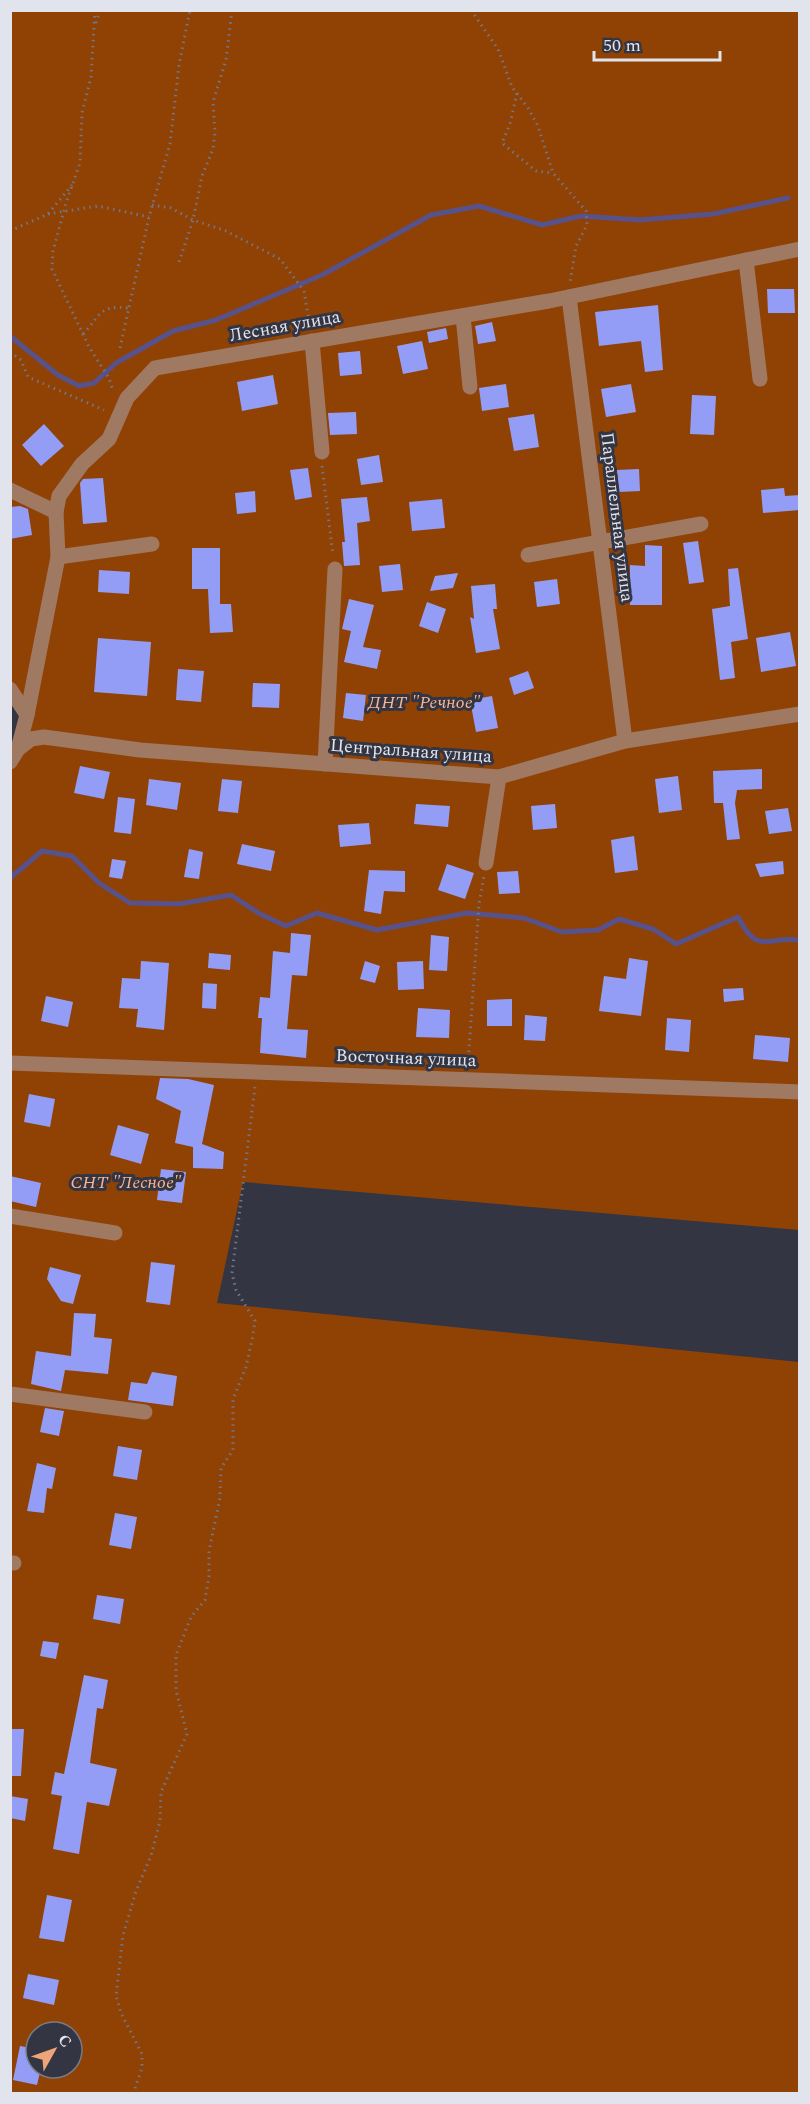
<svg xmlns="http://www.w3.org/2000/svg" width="810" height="2104" viewBox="0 0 810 2104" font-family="Spectral,serif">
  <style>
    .green { fill: #904205; fill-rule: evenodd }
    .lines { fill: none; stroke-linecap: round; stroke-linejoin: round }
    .stream { stroke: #57528b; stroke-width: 5 }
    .building { fill: #949df6 }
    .path { stroke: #747682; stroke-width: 3; stroke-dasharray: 1.5 4.5; stroke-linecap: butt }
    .minor { stroke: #a07963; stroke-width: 15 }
    .labels { text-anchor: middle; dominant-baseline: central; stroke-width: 6; stroke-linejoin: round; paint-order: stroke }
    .street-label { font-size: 18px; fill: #e2e4ed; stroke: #333543 }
    .park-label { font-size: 18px; font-style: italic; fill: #fab58f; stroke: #333543 }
  </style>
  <rect width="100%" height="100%" fill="#333543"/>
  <!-- green -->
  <path class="green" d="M11,11h788v1219l-556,-48 -26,121 582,59v731h-788l-1,-1331 16,-42 -15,-29zM36,2032h36v36h-36z"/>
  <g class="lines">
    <!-- stream -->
    <g class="stream">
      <path d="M10,336l48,39 21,11 15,-3 22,-20 57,-32 43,-11 106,-45 109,-60 48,-9 63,19 39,-9 59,4 73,-6 75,-16"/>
      <path d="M10,878l32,-27 30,5 27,27 31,20 49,1 52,-9 29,19 26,12 31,-13 60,17 90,-17 57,5 38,14 36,-2 21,-11 34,10 23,15 62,-27c20,39 28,19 62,23"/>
    </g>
  </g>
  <!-- building -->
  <g class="building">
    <path d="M767,289h27l1,24h-27z"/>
    <path d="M658,305l5,65 -18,2 -4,-31 -42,5 -4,-34z"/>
    <path d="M492,322l4,19 -18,3 -3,-18z"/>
    <path d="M446,328l2,11 -19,4 -2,-11z"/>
    <path d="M422,341l6,28 -25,5 -6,-28z"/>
    <path d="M360,351l2,23 -22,2 -2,-23z"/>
    <path d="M273,375l5,29 -36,7 -5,-29z"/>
    <path d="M506,384l3,23 -27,4 -3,-23z"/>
    <path d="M631,384l5,28 -30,5 -5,-28z"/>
    <path d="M692,395l24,1 -2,39 -24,-1z"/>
    <path d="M356,412l1,22 -27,1 -2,-22z"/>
    <path d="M534,414l5,33 -25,4 -6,-33z"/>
    <path d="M44,424l20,22 -23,20 -19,-21z"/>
    <path d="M379,455l4,27 -22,3 -4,-26z"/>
    <path d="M308,468l4,29 -17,3 -5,-30z"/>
    <path d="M639,469l1,22 -21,1 -2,-22z"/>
    <path d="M103,478l4,44 -24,2 -3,-41 3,-4z"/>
    <path d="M784,488l1,8 15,-1v15l-37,3 -2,-23z"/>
    <path d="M255,491l1,21 -19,2 -2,-21z"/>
    <path d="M367,497l3,24 -13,2 3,42 -16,1 -2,-24h3l-4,-43z"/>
    <path d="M442,499l3,29 -33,3 -3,-29z"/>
    <path d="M20,506l8,3 4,26 -22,4v-32z"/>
    <path d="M698,541l6,41 -15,2 -6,-41z"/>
    <path d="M645,545l17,1v59h-32v-40l15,1z"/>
    <path d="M192,548h28v56h11l2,28 -23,1 -2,-44h-16z"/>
    <path d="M400,564l3,26 -21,2 -3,-26z"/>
    <path d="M738,568l10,71 -17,3 4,36 -15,2 -8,-71 18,-3 -2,-37z"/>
    <path d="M99,570l31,2 -1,22 -31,-2z"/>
    <path d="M458,573l-5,15 -23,3 5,-15z"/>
    <path d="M557,579l3,25 -23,3 -3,-25z"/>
    <path d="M495,584l2,25h-4l7,40 -24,4 -6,-36 4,2 -3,-33z"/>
    <path d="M349,599l25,6 -11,42 18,3 -4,19 -33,-7 7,-31 -9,-2z"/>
    <path d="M427,602l19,7 -8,24 -19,-7z"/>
    <path d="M790,632l6,34 -35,6 -5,-34z"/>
    <path d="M98,638l53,4 -4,54 -53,-4z"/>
    <path d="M178,669l26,2 -3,31 -25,-2z"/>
    <path d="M528,671l6,17 -20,7 -5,-17z"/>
    <path d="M253,683l27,1 -1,24 -27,-1z"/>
    <path d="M346,693l20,2 -3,26 -20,-3z"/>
    <path d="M492,696l6,32 -22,4 -6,-32z"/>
    <path d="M80,766l30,6 -6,27 -30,-6z"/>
    <path d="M762,769v20l-25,1 -2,13 5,36 -13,1 -4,-37h-9l-1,-32z"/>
    <path d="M678,776l4,34 -23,3 -4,-34z"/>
    <path d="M149,779l32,4 -4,27 -31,-5z"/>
    <path d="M222,779l20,2 -4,32 -20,-2z"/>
    <path d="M118,797l17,2 -4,35 -17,-2z"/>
    <path d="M416,804l34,2 -2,21 -34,-3z"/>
    <path d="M555,804l2,24 -24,2 -2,-24z"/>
    <path d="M788,808l4,23 -23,3 -4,-23z"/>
    <path d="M369,823l2,21 -31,3 -2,-22z"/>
    <path d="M634,836l4,34 -23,3 -4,-33z"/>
    <path d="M242,844l33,7 -4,20 -34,-7z"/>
    <path d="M189,849l14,3 -4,27 -15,-2z"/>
    <path d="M112,859l14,2 -4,18 -13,-2z"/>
    <path d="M783,861l1,13 -24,3 -5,-13z"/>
    <path d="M447,864l27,9 -9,26 -27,-9z"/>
    <path d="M369,870l36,1v21l-21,-1 -3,23 -17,-3z"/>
    <path d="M518,871l2,22 -21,1 -2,-22z"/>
    <path d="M291,933l20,2 -4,41 -15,-1 -5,54 21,1 -2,28 -46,-5 2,-35h-4l2,-21 10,1 3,-47 17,2z"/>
    <path d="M431,935l18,2 -2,34 -18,-1z"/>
    <path d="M209,953l22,2 -1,15 -22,-2z"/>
    <path d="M629,958l19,3 -7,55 -42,-5 5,-35 22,3z"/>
    <path d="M141,961l28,2 -5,67 -28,-3 2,-18 -19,-1 3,-30 18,1z"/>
    <path d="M365,961l15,5 -5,17 -15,-4z"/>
    <path d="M423,961l1,28 -26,1 -1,-28z"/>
    <path d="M203,983l14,1 -1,25 -14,-1z"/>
    <path d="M743,988l1,12 -20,2 -1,-13z"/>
    <path d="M46,996l27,6 -5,25 -27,-6z"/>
    <path d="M512,999v27h-25v-26z"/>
    <path d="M418,1008l32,2 -1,28 -33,-1z"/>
    <path d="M525,1015l22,2 -2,24 -21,-1z"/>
    <path d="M667,1018l24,2 -2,32 -24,-2z"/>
    <path d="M755,1035l35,3 -2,24 -35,-3z"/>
    <path d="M160,1078l28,1 26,6 -12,59 22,8 -1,17 -30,-1v-21l-18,-4 6,-32 -25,-12z"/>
    <path d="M29,1094l26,5 -5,28 -26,-5z"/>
    <path d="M118,1125l31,9 -8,30 -31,-9z"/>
    <path d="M161,1169l25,3 -4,31 -25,-3z"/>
    <path d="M10,1176l31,7 -5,24 -26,-6z"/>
    <path d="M151,1262l24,3 -5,40 -24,-3z"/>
    <path d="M50,1267l31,8 -8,29 -12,-3 -14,-22z"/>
    <path d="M74,1313l22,1 -2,23 18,2 -4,35 -43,-4 -4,21 -30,-7 5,-33 35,5z"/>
    <path d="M152,1372l25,4 -4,30 -45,-6 3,-18 16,2z"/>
    <path d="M45,1408l19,3 -5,25 -19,-4z"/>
    <path d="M118,1446l24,4 -5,30 -24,-4z"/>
    <path d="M37,1463l19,5 -4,21 -5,-1 -3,25 -17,-2z"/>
    <path d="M115,1513l22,4 -6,32 -22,-4z"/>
    <path d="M97,1595l27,4 -4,25 -27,-5z"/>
    <path d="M43,1641l16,2 -3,16 -16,-3z"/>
    <path d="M84,1675l24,5 -5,29 -6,-1 -7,55 27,6 -8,37 -22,-4 -8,52 -26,-5 9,-53 -11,-2 4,-22 9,2z"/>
    <path d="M10,1729h14l-3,47h-11z"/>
    <path d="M10,1796l18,3 -3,22 -15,-3z"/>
    <path d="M47,1895l25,5 -8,42 -25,-4z"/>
    <path d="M28,1974l31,6 -5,25 -31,-7z"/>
    <path d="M20,2046l16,3v19h5l-4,17 -24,-5z"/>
  </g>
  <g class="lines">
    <!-- path -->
    <g class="path">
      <path d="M95,10l-4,67 -9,36 -2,50 -14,40 -13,48 -1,18 37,78 20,31 4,13"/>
      <path d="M471,10l27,39 14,38 16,21 10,18 15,47 33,38 1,14 -11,21 -6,37"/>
      <path d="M96,23l4,-13"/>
      <path d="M517,93l-7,31 -8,19 34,28 17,2"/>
      <path d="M152,205l19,3 22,12 33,11 54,28 24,32 6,36"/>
      <path d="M48,214l50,-8 51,11"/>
      <path d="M10,231l38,-17 24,-29"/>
      <path d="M179,262l14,-42 9,-44 11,-27 2,-17 -2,-30 13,-42 6,-50"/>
      <path d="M83,334c18,-19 16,-29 45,-26"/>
      <path d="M120,348l29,-131 21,-73 9,-79 11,-55"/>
      <path d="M10,352l11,8 7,17 76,33"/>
      <path d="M322,466l11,89"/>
      <path d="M468,1064l11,-160 5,-28"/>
      <path d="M133,2094l9,-26v-14l-21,-41 -5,-17 7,-61 13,-44 15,-35 9,-35 1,-29 26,-58 -11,-44v-35l15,-38 14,-17 4,-24v-25l11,-53 1,-30 12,-18v-51l13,-32 6,-27 3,-19 -19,-31 -4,-17 23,-186"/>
    </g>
    <!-- minor -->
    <g class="minor">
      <path d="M746,260l14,119"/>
      <path d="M569,297l56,444"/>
      <path d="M463,316l7,71"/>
      <path d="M312,341l10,111"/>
      <path d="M10,490l46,22"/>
      <path d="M528,555l173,-31"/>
      <path d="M58,557l94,-13"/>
      <path d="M10,689l17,26 -9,34 -8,13"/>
      <path d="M27,715l31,-158 -2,-45 3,-16 23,-32 27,-25 18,-41 28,-30 394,-67 251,-52"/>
      <path d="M18,749l13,-10 13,-2 96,13 359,27 126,-36 175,-27"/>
      <path d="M325,764l10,-195"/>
      <path d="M486,863l13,-86"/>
      <path d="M10,1063l790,29"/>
      <path d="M10,1216l105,17"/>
      <path d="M10,1394l135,18"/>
      <path d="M10,1563h4"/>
    </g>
  </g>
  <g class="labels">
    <!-- street labels -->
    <g class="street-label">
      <text transform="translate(285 326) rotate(-10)">Лесная улица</text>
      <text transform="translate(617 517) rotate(83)">Параллельная улица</text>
      <text transform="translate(411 751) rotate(4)">Центральная улица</text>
      <text transform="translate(406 1058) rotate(2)">Восточная улица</text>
    </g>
    <!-- park labels -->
    <g class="park-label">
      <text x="424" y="702">ДНТ "Речное"</text>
      <text x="126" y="1182">СНТ "Лесное"</text>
    </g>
  </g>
  <!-- border -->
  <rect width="810" height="2104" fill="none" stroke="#e2e4ed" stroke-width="24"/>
  <!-- north arrow -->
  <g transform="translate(54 2050) rotate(50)"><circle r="28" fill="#333543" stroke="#797b87" stroke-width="1.5"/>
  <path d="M0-4.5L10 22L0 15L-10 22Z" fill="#efa378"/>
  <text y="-9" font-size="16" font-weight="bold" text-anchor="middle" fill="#e2e4ed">С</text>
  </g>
  <!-- scale -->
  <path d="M594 51v9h126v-9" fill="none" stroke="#e2e4ed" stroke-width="3"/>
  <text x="603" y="51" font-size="18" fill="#e2e4ed" stroke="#333543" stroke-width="4.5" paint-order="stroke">50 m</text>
</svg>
